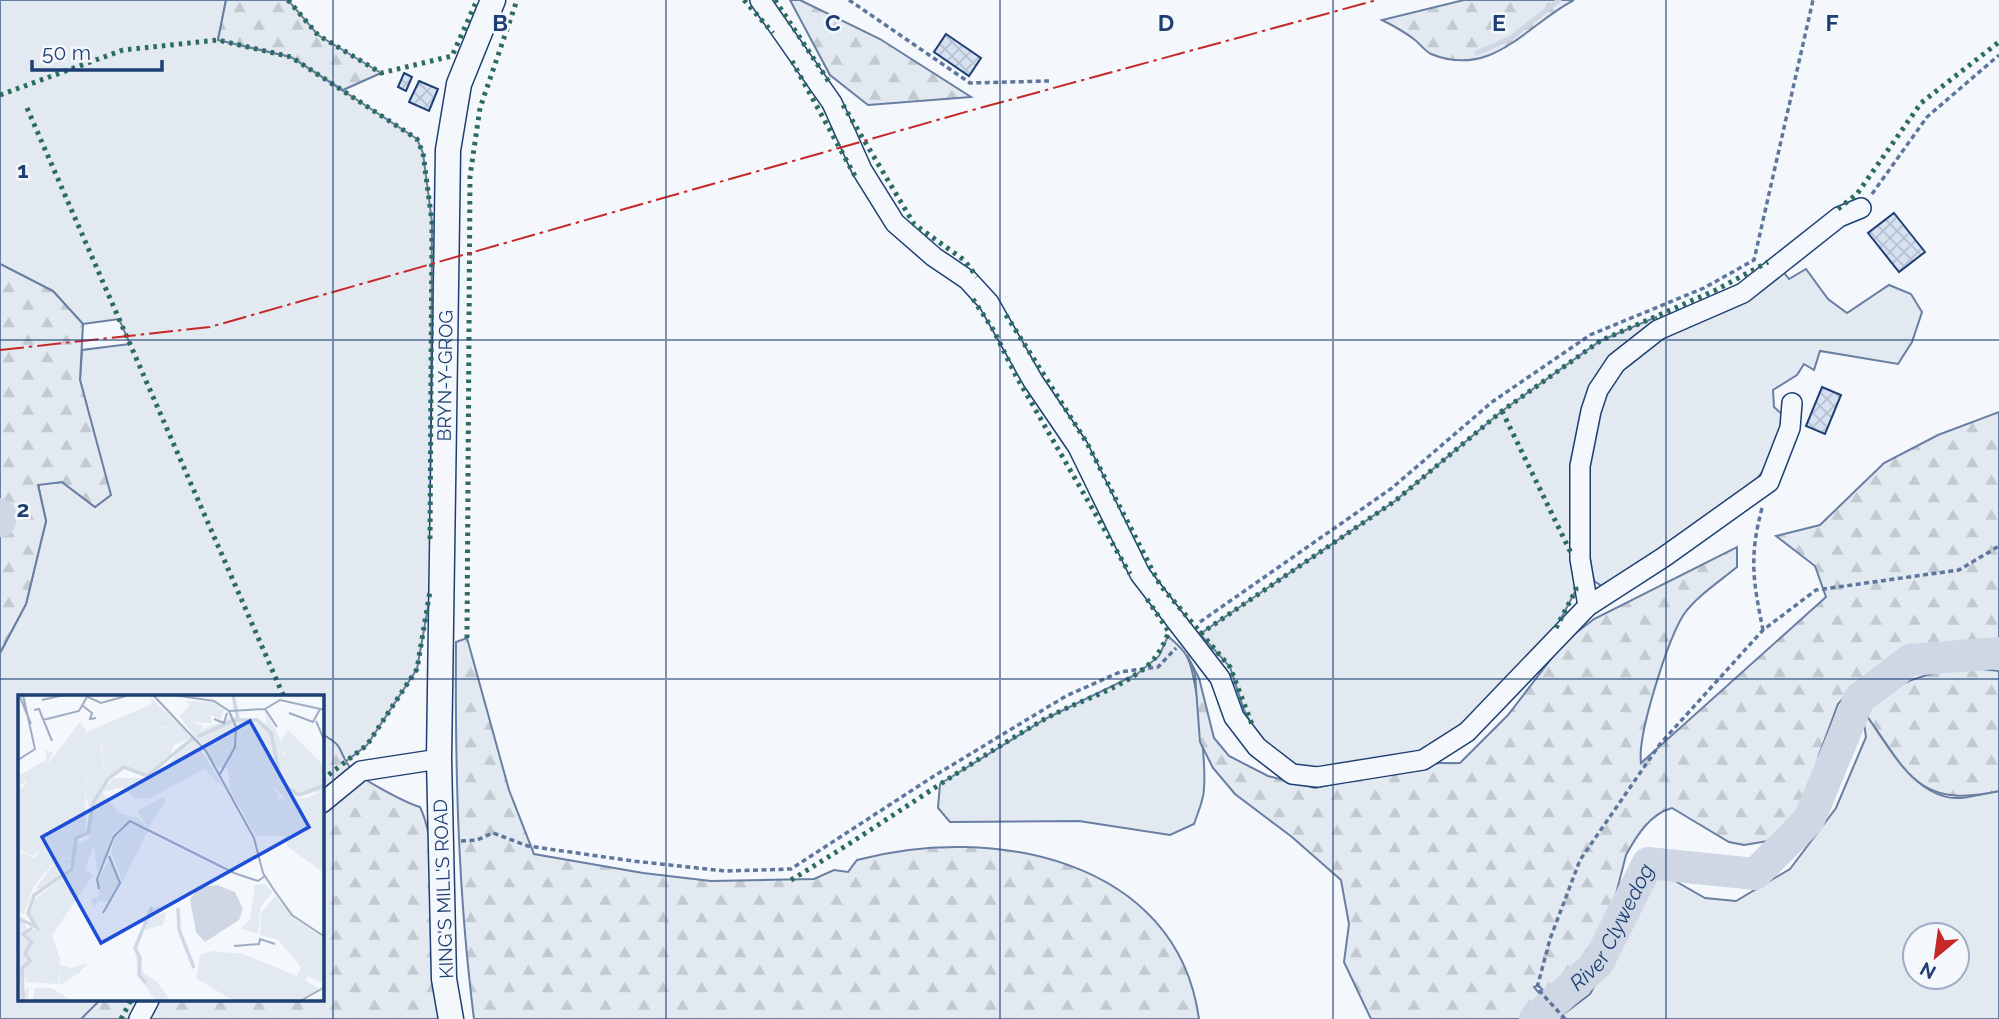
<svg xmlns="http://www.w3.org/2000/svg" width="1999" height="1019" viewBox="0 0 1999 1019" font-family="Raleway,sans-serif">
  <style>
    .green { fill: #e3e9f0; stroke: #687fa3; stroke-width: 2; fill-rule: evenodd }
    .forest { fill: url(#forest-firs); stroke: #687fa3; stroke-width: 2 }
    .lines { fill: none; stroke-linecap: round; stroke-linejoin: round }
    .stream { stroke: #cfd7e4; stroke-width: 5 }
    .river { stroke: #cfd7e4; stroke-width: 32 }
    .building { fill: url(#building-cross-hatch); stroke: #1d3f73; stroke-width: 2 }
    .minor-casing { stroke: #1d3f73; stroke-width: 22 }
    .major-casing { stroke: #1d3f73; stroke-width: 27 }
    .path { stroke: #5e769c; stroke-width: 3.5; stroke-dasharray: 5 3.5; stroke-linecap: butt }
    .minor { stroke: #f4f7fb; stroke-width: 19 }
    .major { stroke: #f4f7fb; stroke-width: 24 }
    .hedge { stroke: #2c6c60; stroke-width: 5; stroke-dasharray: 3.5 5; stroke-linecap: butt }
    .power { stroke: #c62828; stroke-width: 2; stroke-dasharray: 24 5 3.5 5; stroke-linecap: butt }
    .grid { fill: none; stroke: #1d3f73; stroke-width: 2; stroke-opacity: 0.55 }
    .labels { text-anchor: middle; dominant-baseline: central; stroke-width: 5; stroke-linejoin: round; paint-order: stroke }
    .street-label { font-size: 19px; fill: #1d3f73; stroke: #f4f7fb }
    .water-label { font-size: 21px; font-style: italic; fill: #1d3f73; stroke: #f4f7fb }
    .inset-river { fill: none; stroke: #cfd7e4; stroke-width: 3.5 }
    .inset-road { fill: none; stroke: #9eadc5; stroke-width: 2 }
    .view { fill: #1d4ed8; fill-opacity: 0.15; stroke: #1d4ed8; stroke-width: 3.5 }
    .inset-edge { fill: none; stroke: #1d3f73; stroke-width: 3.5 }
    .grid-label { font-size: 23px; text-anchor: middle; font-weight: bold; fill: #1d3f73; stroke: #f4f7fb; stroke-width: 5; stroke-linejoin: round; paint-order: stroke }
  </style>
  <defs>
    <pattern id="forest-firs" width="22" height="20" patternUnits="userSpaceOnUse" patternTransform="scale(1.75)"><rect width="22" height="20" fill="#e3e9f0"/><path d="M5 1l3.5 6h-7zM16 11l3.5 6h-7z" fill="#c2c9d1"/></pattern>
    <pattern id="building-cross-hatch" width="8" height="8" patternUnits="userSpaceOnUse" patternTransform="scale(1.75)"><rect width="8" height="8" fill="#d5e0f0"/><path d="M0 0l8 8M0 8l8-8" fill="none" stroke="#b6c1d1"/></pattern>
  </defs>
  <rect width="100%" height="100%" fill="#f4f7fb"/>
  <!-- green -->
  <g class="green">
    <path d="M0,0h226l-8,40 73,17 126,82 6,14 9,69 -2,374 -13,73 -50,76 -45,35v-83h-303v303h112l-10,19h-121v-366l26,-49 20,-83 -8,-37 24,-2 33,25 15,-12 -30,-115 2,-30 48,-6 -11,-25 -36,5 -30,-33 -53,-27z"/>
    <path d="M1781,269l8,10 17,-10 22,30 19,14 42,-28 22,9 11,18 -10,30 -14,22 -78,-13 -6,19 -10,-6 -7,11 -24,15 1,17 12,11 -11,37 -29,38 -144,93 -8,-5c-7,-31 -7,-60 -6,-91 0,-42 8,-88 34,-122 29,-38 116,-75 159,-99z"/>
    <path d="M1656,317l3,6 -44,35 -43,130 -2,59 6,43 -21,40 -93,99 -42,25 -100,16 -28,-3 -33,-27 -15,-30 -14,-43 -30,-33 195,-133 107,-90 98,-70z"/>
    <path d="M1168,636c6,6 14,12 18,19 11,16 20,111 18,133 0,12 -6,24 -10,36l-24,11 -91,-14 -129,1 -12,-14 2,-24 105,-65 92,-45 22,-18z"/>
    <path d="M1862,709c24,32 52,92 99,89 12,-1 26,-5 38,-7v228h-442l33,-25 62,-115 11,-5 42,24 31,3 54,-32 46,-61 30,-71zM1915,935h42v42h-42z"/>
  </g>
  <!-- forest -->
  <g class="forest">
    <path d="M226,0h62l30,35 63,38 -38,17 -52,-33 -73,-17z"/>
    <path d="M790,0h10l80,39 91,58 -103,8 -38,-30z"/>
    <path d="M1464,0h110c-48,25 -81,79 -143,54 -6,-3 -11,-10 -16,-14 -10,-8 -21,-14 -33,-20z"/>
    <path d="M0,264l53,27 30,33 -3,56 31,115 -16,12 -33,-25 -24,3 8,36 -20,83 -26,49z"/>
    <path d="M1999,412v233l-47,-2 -31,4 -20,6 -50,37 -13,14 -19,51 -13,52 -13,22 -25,12 -24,4 -15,-3 -57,-34c-22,6 -35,27 -46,47l-25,97 -19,27 -31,20 -13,-14 -4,2 11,13 -22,19h-152l-27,-57 5,-38 -8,-44 -49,-43 -57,-43 -22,-26 -13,-26 -5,-68 -8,-19 12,23 15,60 15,18 39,20 47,12 124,-25h21l48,-48 56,-73 30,-23 143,-72v20c-17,14 -40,29 -53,47 -16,25 -47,121 -43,149l185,-166 -11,-31 -39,-30 44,-11 64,-62 54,-28z"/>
    <path d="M467,638l42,152 25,64 109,19 68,8 103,-2 20,-9 14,2 9,-12c134,-36 320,-2 342,159h-725c-16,-126 -19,-251 -18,-377z"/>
    <path d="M1963,667l36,4v120c-84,19 -93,-22 -137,-82 34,-27 59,-34 101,-42z"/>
    <path d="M322,734c24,14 14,13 27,32 7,11 57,37 71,41 21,43 17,160 19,212h-358l19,-19h222z"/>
  </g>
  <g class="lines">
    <!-- stream -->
    <path class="stream" d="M1477,53l34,-15 48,-38"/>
    <!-- river -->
    <g class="river">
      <path d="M0,514v7"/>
      <path id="s1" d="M1535,1019l63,-56 50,-100 107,11 54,-54 50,-121 51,-39 89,-7"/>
    </g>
  </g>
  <!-- building -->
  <g class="building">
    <path d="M946,34l35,24 -12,18 -35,-24z"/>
    <path d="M404,73l8,4 -6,14 -8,-4z"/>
    <path d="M419,81l19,8 -9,22 -20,-9z"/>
    <path d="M1894,213l31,39 -26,20 -31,-39z"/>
    <path d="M1822,387l19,8 -16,39 -19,-8z"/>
  </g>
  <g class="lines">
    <!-- minor casing -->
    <g class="minor-casing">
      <g id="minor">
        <path d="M760,0l72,103 30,67 33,53 39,34 34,23 21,23 44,78 45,66 62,127 80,104 14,39 23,30 35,27 25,3 106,-17 44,-28 121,-126 76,-49 105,-75 21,-54 2,-25"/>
        <path d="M1588,606l-8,-47v-93l11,-55 7,-21 18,-27 42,-33 85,-37 96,-76 22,-9"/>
        <path d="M322,803l39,-32 78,-12"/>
        <path d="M139,1019l10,-19"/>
      </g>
    </g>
    <!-- major casing -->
    <g class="major-casing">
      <g id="major">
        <path id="s2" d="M451,1019l-7,-40 -5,-220 9,-609 11,-66 34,-84"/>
      </g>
    </g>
    <!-- path -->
    <g class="path">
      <path d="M849,0l121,83 79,-2"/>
      <path d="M1872,194l55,-77 72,-62"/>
      <path d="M1762,508c-13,49 -9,73 1,122"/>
      <path d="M1200,622l192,-134 100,-86 98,-67 114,-47 50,-28 59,-260"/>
      <path d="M461,841l16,-1 16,-7 35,13 105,15 92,10 66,-2 143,-93 132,-80 54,-24 38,-5 18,-19"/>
      <path d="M1565,1019l-28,-31 13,-49 30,-79 80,-116 103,-114 53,-40 143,-20 40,-24"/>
    </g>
    <!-- minor -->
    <use href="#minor" class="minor"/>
    <!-- major -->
    <use href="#major" class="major"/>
    <!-- hedge -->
    <g class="hedge">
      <path d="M288,0l30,35 63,38 71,-17 25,-56"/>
      <path d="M744,0l29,33"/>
      <path d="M775,0l54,82"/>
      <path d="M792,61l63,115"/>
      <path d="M0,95l123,-45 95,-10 73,17 126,82 6,14 9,69 -2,318"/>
      <path d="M843,105l71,119 50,36 13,17"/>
      <path d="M27,108l257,589"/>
      <path d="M1838,209l19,-15 64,-91 78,-61"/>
      <path d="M973,299l21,32 22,45 114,198"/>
      <path d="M1006,315l81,128 73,142 70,82 23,60"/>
      <path d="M1502,411l69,142"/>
      <path d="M1556,628l20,-38 -1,-7"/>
      <path d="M1200,634l195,-133 107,-90 98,-70 116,-51 52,-28"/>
      <path d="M467,638l3,-462 10,-68 37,-108"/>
      <path d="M322,780l45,-35 50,-76 13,-78"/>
      <path d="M791,880c85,-51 166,-110 252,-160 30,-17 66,-27 95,-47 17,-11 23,-23 31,-41l-22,-33"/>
      <path d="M121,1019l10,-19"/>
    </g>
    <!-- power -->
    <path class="power" d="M0,350l210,-23 759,-216 408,-111"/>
  </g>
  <!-- grid -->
  <path class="grid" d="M333,0v1019M666,0v1019M1000,0v1019M1333,0v1019M1666,0v1019M0,340h1999M0,679h1999"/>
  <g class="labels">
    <!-- street labels -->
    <g class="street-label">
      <text stroke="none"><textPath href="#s2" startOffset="644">BRYN-Y-GROG</textPath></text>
      <text transform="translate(443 889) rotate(-92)">KING'S MILL'S ROAD</text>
    </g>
    <!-- water labels -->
    <g class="water-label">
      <text stroke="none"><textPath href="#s1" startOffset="122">River Clywedog</textPath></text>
    </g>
  </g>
  <!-- overview -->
  <g transform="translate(18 695)">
    <rect width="306" height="306" fill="#f4f7fb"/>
    <path d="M224,25l19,4 9,14 7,41 -8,3 11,14 -4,3 31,-1 17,-8v83l-36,-26 -4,-11h-28l-26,-46 -2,-19zM155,31l16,13 -15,6 -6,16v-5l-23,20 -20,-10 -18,11 -3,-30 38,-12 23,2 -9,-8zM270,35l36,36v15l-17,10 -11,-1 -15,-21 -2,-24 8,13 -6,-18zM83,49l3,27 -19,8 1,52 -13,9 1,21 -10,-4 -8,3 -22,26 -10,28 -6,-2v-61l26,11 -9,-4 4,-8 -6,6 -15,-7v-16l61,-71zM28,55l7,3 -6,12 -29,22v-11l28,-16zM145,102l3,3 -18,28 -11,-17zM112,127l18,9 -30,59 3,-14 -10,-24 4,-16zM92,164l9,24 -11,19 -9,-1 -6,6 -2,-8 8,-3v-19zM237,190l9,-1 9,8 -12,14 -3,27 -18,-4 10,-9zM257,201l20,23 29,20v45l-16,-8 -3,5 15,8 -23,12h-63l-13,-24 -23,-7 2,-15 13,-4 30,3 54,22 4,-9 -24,-28 -17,-4 1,-22zM70,268l-9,10 -19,12v-20l12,3z" fill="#e3e9f0"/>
    <path d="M133,3l42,40 -6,1 -14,-13 -11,1 -6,3 9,7 -15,3 -8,-5 -38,12 3,29h5l-23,33 -6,-26 13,-12 8,-1 -2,-26 -6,3 -78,86v-46h6l5,-13 18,-9 33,-43 7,10 65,-28zM167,6l30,1 9,8 -4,10 -10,-6 2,9 -22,-1 13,4 -3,5 31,-14 16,2 -6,3v23l-8,13 1,12 -17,-3 -40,-54 4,2 9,-10zM247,16l24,44 -10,-8 2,22 15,21 16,1 9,-10 3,9 -37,10 -18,-18 8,-3 -7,-41 -12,-19 9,5zM176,44l30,49 -20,-19 -55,30 -14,-1 -13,-11 -20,5 17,21 19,5 10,10 -16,-8 -19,12 -5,23 -11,16 -3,-27 -9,26 8,5 -41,60 8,24 -1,25 -33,-2 -4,-9 1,19 6,-5 -1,13 5,-1 2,-11h17l20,13h-48l-1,-5 -5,5v-80h6l4,11 10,-4 -9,-16 1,-9 44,-34 1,-24 14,-6 -1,-22 12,-25 14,-14h35l18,-11 18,-24zM41,162l15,4 -24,25 -15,3zM146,210l-11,11 13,-4 -3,13 -19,5 -7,17 6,26 14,9 14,19h-15l-18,-26 -3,-27 14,-38zM180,275l23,6 15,22 -4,2 -36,-22z" fill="#e3e9f0"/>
    <path d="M199,190l18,7 8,17 -4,11 -34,22 -9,-10 -6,-33 10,-12z" fill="#cfd7e4"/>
    <path class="inset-river" d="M215,0l5,24M179,42l38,-17h22l14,13 8,40 9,15 11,7 26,-10M160,213l1,22 15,38M0,223l18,9 -8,-14 6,-18 38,-26 4,-31 12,-5 5,-30 15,-24 16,-12 23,9 46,-38M128,288l-7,-8 1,-17 -5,-10 17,-41M5,306l-1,-33 8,-7 -5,-8 7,-11 -9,-8 9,-6"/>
    <path class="inset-road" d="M135,0l53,56 48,87 9,35 11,17 18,25 33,22M155,0l41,6 15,10 7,16 -1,20 -15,27M2,2l11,27M70,2l13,6 25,-7M24,5l22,-5M65,11l9,7 -2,6 6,-1M247,14l12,18M16,15l5,-1 13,32M211,16l36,-2 15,-9 45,10M271,18l24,9 7,-13M196,24l10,4 3,-10M25,25l36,-9 9,-16M298,26l9,21M0,65l17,-11 -12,-54M81,194l-2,-10 17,-43 16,-15 104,52 24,8 7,-5M85,218l17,-30 -11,-27M216,251l25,-2 1,-5 15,5M282,306l25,-14"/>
    <path class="view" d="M232,26l59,106 -208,116 -59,-106z"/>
    <rect width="306" height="306" class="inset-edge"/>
  </g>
  <g class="grid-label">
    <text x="500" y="31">B</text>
    <text x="833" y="31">C</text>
    <text x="1166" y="31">D</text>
    <text x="1499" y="31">E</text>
    <text x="1832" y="31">F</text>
    <text x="23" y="178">1</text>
    <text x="23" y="517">2</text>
  </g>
  <!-- north arrow -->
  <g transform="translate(1936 956) rotate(209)"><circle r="33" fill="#f4f7fb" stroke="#9eadc5" stroke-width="2"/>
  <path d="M0-5L12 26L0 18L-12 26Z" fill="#c62828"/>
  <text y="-10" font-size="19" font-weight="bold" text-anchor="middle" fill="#1d3f73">N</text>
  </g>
  <!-- scale -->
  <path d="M32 60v10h130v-10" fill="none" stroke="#1d3f73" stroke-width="3.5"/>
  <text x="42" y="60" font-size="21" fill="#1d3f73" stroke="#f4f7fb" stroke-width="5" paint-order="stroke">50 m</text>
</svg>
